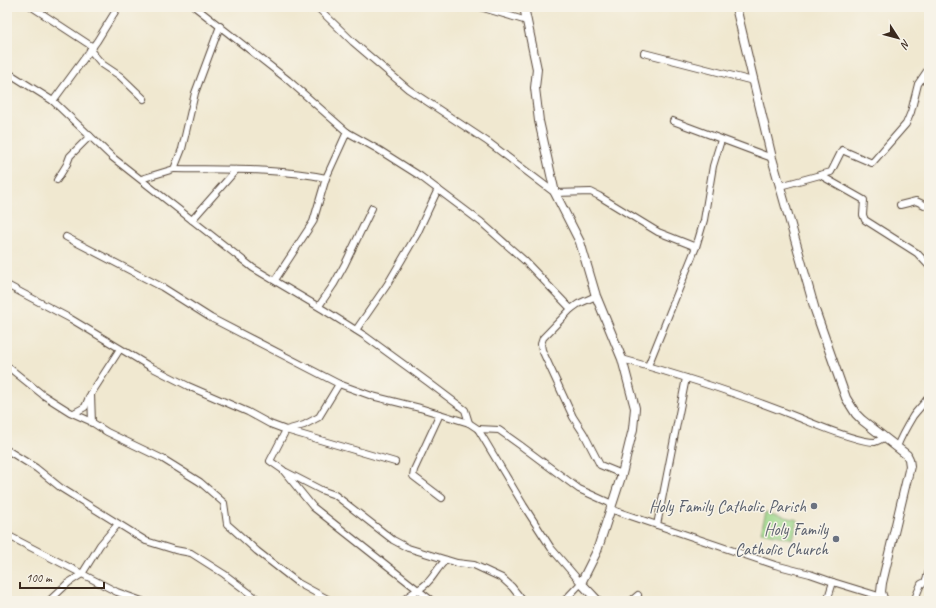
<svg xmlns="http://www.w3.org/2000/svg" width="936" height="608" viewBox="0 0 936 608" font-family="Caveat,sans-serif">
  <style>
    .green { fill: #9cd78a; stroke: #6c8054 }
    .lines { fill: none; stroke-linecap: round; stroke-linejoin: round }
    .minor-casing { stroke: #564639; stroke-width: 8 }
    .tertiary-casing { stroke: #564639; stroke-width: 10 }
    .minor { stroke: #fff; stroke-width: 6 }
    .tertiary { stroke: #fff; stroke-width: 8 }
    .worship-dot { fill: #6b7280; stroke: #f7f3e8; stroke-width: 1.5 }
    .labels { text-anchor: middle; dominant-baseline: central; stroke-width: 3; stroke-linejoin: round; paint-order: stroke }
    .worship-label { font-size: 17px; fill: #5b616d; stroke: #f7f3e8; text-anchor: end }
  </style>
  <rect width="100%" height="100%" fill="#f7f3e8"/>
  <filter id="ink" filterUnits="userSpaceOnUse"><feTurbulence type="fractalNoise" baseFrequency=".025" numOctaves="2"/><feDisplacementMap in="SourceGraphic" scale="8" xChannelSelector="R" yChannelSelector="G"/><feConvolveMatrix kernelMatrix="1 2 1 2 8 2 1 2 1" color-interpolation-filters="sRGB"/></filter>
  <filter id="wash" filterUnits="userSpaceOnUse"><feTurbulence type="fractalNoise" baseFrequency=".012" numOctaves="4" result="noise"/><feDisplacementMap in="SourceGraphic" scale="16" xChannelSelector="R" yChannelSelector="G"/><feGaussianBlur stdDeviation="0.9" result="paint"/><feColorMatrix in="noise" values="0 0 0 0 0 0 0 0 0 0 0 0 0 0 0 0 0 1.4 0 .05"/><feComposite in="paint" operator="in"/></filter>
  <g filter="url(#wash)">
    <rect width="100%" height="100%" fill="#f0e8d0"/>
    <!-- green -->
    <path class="green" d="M766,512l32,8 -5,19 -32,-7z"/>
  </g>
  <g filter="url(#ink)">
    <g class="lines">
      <!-- minor casing -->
      <g class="minor-casing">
        <g id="minor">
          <path d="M32,7l61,40"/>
          <path d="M195,7l93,73 59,52 32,18 41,26 61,46 44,39 46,48 7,-5 18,-8"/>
          <path d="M317,7l36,35 55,47 80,53 67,51 36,-1 8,4 59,36 38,15"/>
          <path d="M480,7l47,14"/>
          <path d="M90,50l12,14 18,12 24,23"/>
          <path d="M644,53l109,28"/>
          <path d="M7,72l46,29 59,56 141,111 71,42 41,26 63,46 37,28 4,13"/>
          <path d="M53,101l44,-60 21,-34"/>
          <path d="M673,121l99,37"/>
          <path d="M174,169c50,1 103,-1 152,9"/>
          <path d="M820,175l44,25 -1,15 2,5 52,33 12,13"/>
          <path d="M141,179l33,-10 8,-20 13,-56 25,-67"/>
          <path d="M57,180l10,-16 3,-8 20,-20"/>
          <path d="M780,186l51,-14 11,-22 30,13 34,-39 5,-12 7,-28 11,-16"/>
          <path d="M900,205l16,-4 13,6"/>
          <path d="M192,220l44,-50"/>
          <path d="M66,237l96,50 49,31 128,66 33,12 48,12 49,15 9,6 46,77 27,42 30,35 -17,18"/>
          <path d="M275,280l38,-58 13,-44 21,-46"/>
          <path d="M7,285l64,34 78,47 39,20 60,26 22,12 16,6 109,32"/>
          <path d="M319,306l15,-22 11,-20 27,-56"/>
          <path d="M571,309l-28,29 -2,6 1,6 31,67 11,17 16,31 22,9"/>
          <path d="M356,330l31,-45 30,-51 21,-45"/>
          <path d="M622,359c61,17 121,36 180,60 17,7 55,23 73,23 3,-1 5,-2 8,-4"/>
          <path d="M7,366l36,29 27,17 20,9 17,11 56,27 37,23 24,21 3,21 8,7 22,20 41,32 33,18"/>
          <path d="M648,366l48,-119 8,-27 9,-54 8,-26"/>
          <path d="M339,384l-20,33 -15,8 -18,5 -16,31 13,9 30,37 119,94"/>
          <path d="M91,394l1,29"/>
          <path d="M74,413l11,-6 4,-10 31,-48"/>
          <path d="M440,414l-26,56 -1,6 29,22"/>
          <path d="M478,429l21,1 21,15 59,44 33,15"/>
          <path d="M897,447c4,-11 10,-21 16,-31 6,-8 11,-12 16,-20"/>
          <path d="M7,450l29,18 25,20 85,53 29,9 16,3 33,21 36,27"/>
          <path d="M286,472l35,18 14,5 58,45 15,8 49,15 17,2 28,13 10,9 11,14"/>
          <path d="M610,509l165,56 35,9 23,8"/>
          <path d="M657,525l29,-147"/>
          <path d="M7,535l110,57 25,9"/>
          <path d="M49,601l19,-18 14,-9 18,-29 18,-21"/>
          <path d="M403,601c8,-9 18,-11 25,-19 7,-7 9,-14 18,-22"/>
          <path d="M631,601l7,-6"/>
          <path d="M827,601l6,-19 49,15"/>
          <path d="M914,601l7,-17 4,-2 4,-11"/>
        </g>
      </g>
      <!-- tertiary casing -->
      <g class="tertiary-casing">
        <g id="tertiary">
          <path d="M524,7l13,62 -2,19 4,33 16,72 25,49 16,54 26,63 13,49 -2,21 -11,45 -25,77 -16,32 17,18"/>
          <path d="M736,7l36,151 43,152 31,88 10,16 6,6 45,35 2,4 1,7 -28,117 -1,9 3,9"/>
        </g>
      </g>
      <!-- minor -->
      <use href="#minor" class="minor"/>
      <!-- tertiary -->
      <use href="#tertiary" class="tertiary"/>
    </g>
  </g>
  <!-- markers -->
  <g class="worship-dot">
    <circle cx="814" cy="506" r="4"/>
    <circle cx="836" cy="539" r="4"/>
  </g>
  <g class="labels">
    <!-- worship labels -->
    <g class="worship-label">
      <text x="806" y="506">Holy Family Catholic Parish</text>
      <text x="828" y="529">Holy Family<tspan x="828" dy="20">Catholic Church</tspan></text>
    </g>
  </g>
  <!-- margin -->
  <rect width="936" height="608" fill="none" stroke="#f7f3e8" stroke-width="24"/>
  <!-- north arrow -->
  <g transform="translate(898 38) rotate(126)" stroke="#f7f3e8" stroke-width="3" paint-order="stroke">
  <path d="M0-3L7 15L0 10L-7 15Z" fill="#3b2a1e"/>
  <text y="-6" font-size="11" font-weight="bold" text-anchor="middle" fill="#3b2a1e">N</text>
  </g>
  <!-- scale -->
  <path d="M20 582v6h84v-6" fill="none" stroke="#3b2a1e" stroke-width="2"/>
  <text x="26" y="582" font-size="12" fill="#3b2a1e" stroke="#f7f3e8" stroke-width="3" paint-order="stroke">100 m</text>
</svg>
